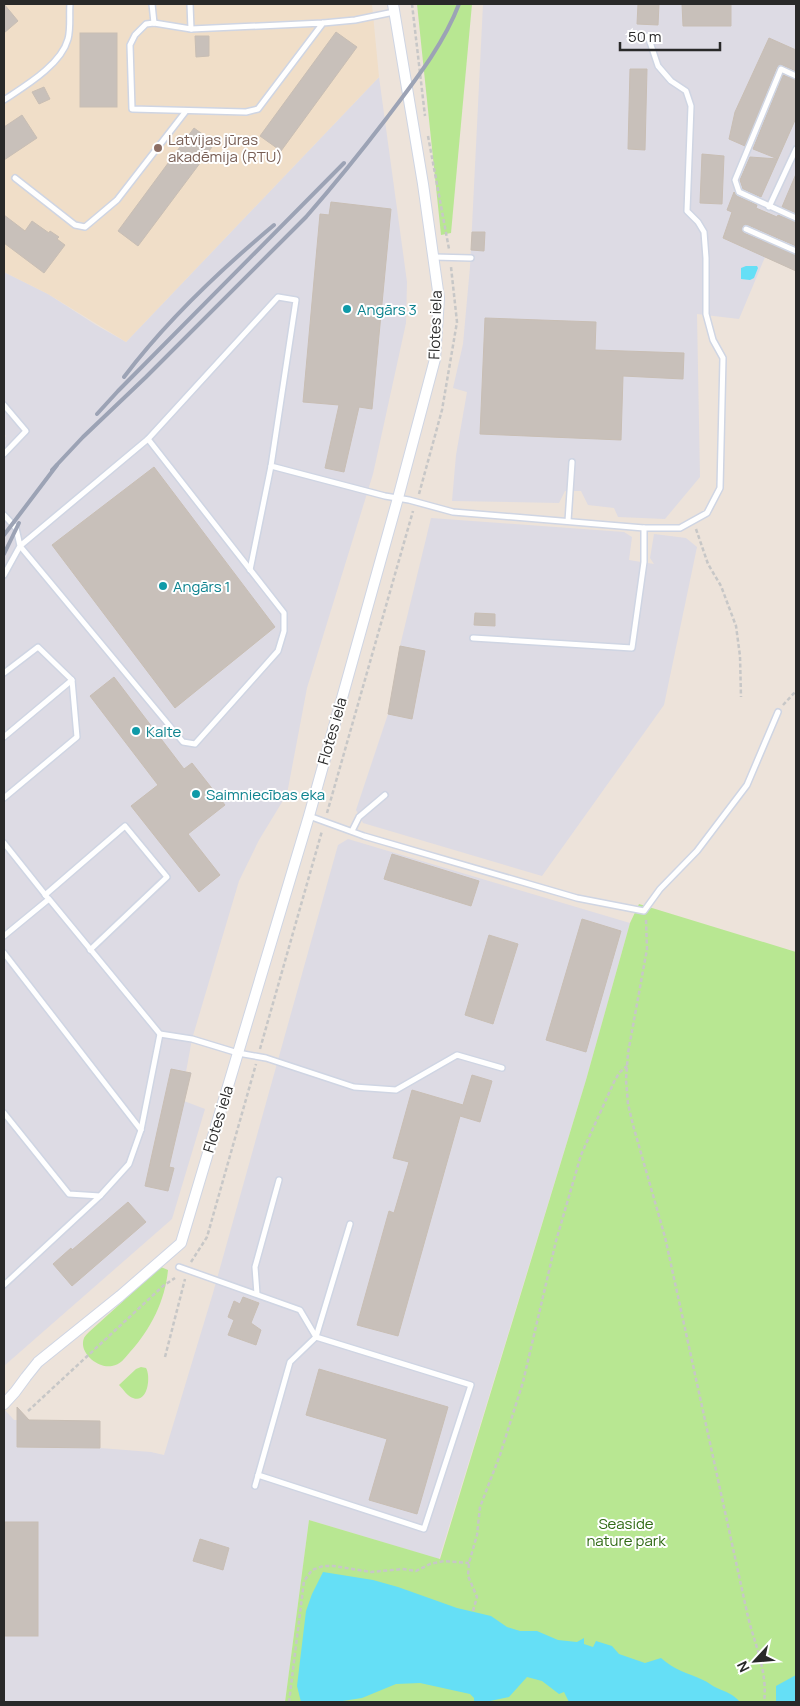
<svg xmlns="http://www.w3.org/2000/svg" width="800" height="1706" viewBox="0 0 800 1706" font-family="Manrope,sans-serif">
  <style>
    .industrial { fill: #dddbe4 }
    .education { fill: #f0dec8 }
    .green { fill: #b8e792 }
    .water { fill: #65dff6 }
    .building { fill: #c8c0ba; stroke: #c8beb4 }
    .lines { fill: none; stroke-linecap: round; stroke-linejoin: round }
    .lane-casing { stroke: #cfd5e3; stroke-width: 8 }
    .street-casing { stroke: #cfd5e3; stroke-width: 12 }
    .path { stroke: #c7c7c7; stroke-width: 2.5; stroke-dasharray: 4 2.5; stroke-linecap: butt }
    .lane { stroke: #fff; stroke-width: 5 }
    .street { stroke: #fff; stroke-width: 10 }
    .rail { stroke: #9ca3b5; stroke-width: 4 }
    .education-dot { fill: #8d6e63; stroke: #fff; stroke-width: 2 }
    .culture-dot { fill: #0f9aa8; stroke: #fff; stroke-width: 2 }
    .labels { text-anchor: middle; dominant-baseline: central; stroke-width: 4; stroke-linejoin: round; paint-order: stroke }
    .education-label { font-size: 15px; fill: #785e54; stroke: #fff; text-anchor: start }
    .culture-label { font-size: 15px; fill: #0d838f; stroke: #fff; text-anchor: start }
    .street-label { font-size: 15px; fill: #292929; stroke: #fff }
    .park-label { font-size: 15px; fill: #306a15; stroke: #fff }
  </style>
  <rect width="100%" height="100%" fill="#ede3da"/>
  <!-- industrial -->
  <g class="industrial">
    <path d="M483,4h313v267l-31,-14 -26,62 -42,-5 3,163 -35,42 -47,-2 -4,-9 -26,-3 -7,-14h-16l-6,12 -107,-2 4,-46 11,-63 -14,-4 10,-44 7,-77z"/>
    <path d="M379,77l28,205 -1,41 -33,151 -66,214 -20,106 -28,46 -20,41 -47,158 -6,33h5l-7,29 21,8 -33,110 -168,147v-928l2,-2 -2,-3v-161l44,22 48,31 30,17z"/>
    <path d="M431,518l193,14 8,5 -3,23 25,4 -4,-6 4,-24 32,4 11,9 -33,158 -122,171 -179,-53 -7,-13 32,-96 12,-68z"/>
    <path d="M348,839l282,84 -44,157 -147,479 -130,-39 -24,182h-281v-293l10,11 86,1v27l51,4 13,3 49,-162 125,-448z"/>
  </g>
  <!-- education -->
  <path class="education" d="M4,4h368l7,73 -253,265 -78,-48 -44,-22z"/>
  <!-- green -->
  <g class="green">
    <path d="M417,4h55l-21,229 -10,2z"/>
    <path d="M639,904l157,48v750h-511l24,-182 131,39 146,-479 44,-157z"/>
    <path d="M161,1267l7,3c-3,31 -17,59 -38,82 -5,6 -10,13 -18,14 -13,3 -34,-13 -28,-28 1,-2 3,-4 5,-6z"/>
    <path d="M141,1367l5,1c5,8 2,36 -13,30 -5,-1 -10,-9 -14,-13l17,-16z"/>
  </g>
  <!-- water -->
  <g class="water">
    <path d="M746,266h11l1,2 -4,10 -4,2 -9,-1v-11z"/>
    <path d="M323,1572l50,8 25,7 59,21 34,8 16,11 13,4h17l21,9 19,2 7,-4v6l9,3 3,-6 16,5 7,8 26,9 16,-5c13,12 27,15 42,22 5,2 9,6 14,8 9,4 16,6 23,14h-171l-5,-10 -5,2 -17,-13 -15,-4 -18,20 -19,4 -1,1h-15v-4l-4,-4 -50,-11 -24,1 -34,14 -26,4h-35l-4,-16 9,-75 6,-17z"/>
    <path d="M796,1675v27h-20v-16z"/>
  </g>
  <!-- building -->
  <g class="building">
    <path d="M4,4l14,17 -14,12z"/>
    <path d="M638,4h21l-1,21 -21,-1z"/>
    <path d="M682,4h49v22h-48z"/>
    <path d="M336,32l21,15 -76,104 -21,-15z"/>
    <rect x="80" y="33" width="37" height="74"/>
    <path d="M195,36h14v20l-13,1z"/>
    <path d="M769,38l27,12v21l-14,-6 -5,2 -32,79 -16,-7 6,-27z"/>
    <path d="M630,69h17l-2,81 -17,-1z"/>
    <path d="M783,75l13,5v38l-35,79 -18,-8 -3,-9 10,-23 28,2 -25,-10z"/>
    <path d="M44,87l6,12 -11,5 -7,-12z"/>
    <path d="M22,115l15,23 -33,22v-33z"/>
    <path d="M194,128l21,15 -77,103 -20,-15z"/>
    <path d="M702,154l22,2 -2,48 -22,-1z"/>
    <path d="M796,174v39l-14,-6z"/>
    <path d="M734,192l3,4 20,9 -1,3 21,9 1,-2 18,7v24l-48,-21h-4l-2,4 2,4 52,22v16l-73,-33 9,-26 -5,-2z"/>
    <path d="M331,202l60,7 -19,200 -13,-2 -15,65 -19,-4 14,-63 -36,-3 17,-188 9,1z"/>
    <path d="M4,215l21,16 7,-10 17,12 1,-2 9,6 -2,2 8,6 -21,28 -40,-30z"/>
    <path d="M472,232h13l-1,19 -13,-1z"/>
    <path d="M485,318l111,4 -1,28 89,3 -1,26 -60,-3 -2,64 -141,-6z"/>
    <path d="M154,467l121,160 -100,81 -123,-163z"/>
    <path d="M475,613l20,1v12l-21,-1z"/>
    <path d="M400,646l25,5 -13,68 -24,-5z"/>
    <path d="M114,677l70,92 8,-6 33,42 -37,29 32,41 -21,17 -68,-86 27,-21 -68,-89z"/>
    <path d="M392,854l87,27 -8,25 -87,-27z"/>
    <path d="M582,919l39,12 -35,121 -40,-12z"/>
    <path d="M489,935l29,9 -25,80 -28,-9z"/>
    <path d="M171,1069l20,4 -22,94 5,1 -6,23 -23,-5z"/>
    <path d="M472,1075l20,6 -12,41 -20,-6 -62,220 -41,-11 32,-114 5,2 15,-51 -16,-4 19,-68 51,15z"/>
    <path d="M128,1202l18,20 -74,64 -19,-22 18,-16 1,2z"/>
    <path d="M243,1297l16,6 -8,20 10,7 -5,15 -28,-10 6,-15 -6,-3 6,-16 6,3z"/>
    <path d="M319,1369l129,38 -31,107 -48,-14 18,-61 -81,-24z"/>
    <path d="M17,1407l12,13 71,1v27l-83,-1z"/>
    <rect x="4" y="1522" width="34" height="114"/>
    <path d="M200,1539l29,9 -6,22 -30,-9z"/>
  </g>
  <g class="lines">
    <!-- lane casing -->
    <g class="lane-casing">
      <g id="lane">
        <path d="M152,4l2,19"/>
        <path d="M190,4l1,25"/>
        <path d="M323,23l-65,86 -12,3 -114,-3 -2,-64 5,-10 11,-11 8,-1 37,6 132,-6 32,-3 39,-8"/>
        <path d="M796,76l-15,-7 -46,111 4,12 57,26"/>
        <path d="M4,100c21,-14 57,-35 64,-61 3,-11 1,-24 2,-35"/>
        <path d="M15,178l60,47 10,2 32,-27 69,-89"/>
        <path d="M769,207l27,-58"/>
        <path d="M746,229l50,22"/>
        <path d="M434,257l37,1"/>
        <path d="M4,405l22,26 -22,23"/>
        <path d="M148,439l130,-142 18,3 -25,166 114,30 24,4 44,12 191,16h36l27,-15 13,-25 3,-130 -10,-18 -7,-26v-56l-2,-26 -6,-10 -11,-11 4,-105 -5,-15 -15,-10 -13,-15 -10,-30"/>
        <path d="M4,515l12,13 4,18 163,196 12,2 83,-93 6,-20v-18l-136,-174 -128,107 -16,29"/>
        <path d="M568,521l4,-59"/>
        <path d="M250,570l21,-104"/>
        <path d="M473,638l159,10 12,-86v-34"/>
        <path d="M4,673l34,-26 34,33 5,57 -73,61"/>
        <path d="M4,737l68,-57"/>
        <path d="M309,816l55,20 213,62 67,13 16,-22 37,-38 50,-66 31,-73"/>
        <path d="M352,831l7,-14 26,-22"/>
        <path d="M4,843l43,54"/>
        <path d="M45,895l80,-69 42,51 -77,73"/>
        <path d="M4,936l45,-37 111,135 32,5 46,14 28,5 88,29 42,3 61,-35 45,13"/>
        <path d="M4,953l137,177"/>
        <path d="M4,1113l65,81 31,2 29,-32 12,-34 19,-96"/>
        <path d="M179,1267l121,43 16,27 155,48 -47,144 -166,-54"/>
        <path d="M4,1285l96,-89"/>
        <path d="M257,1294l-2,-27 24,-87"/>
        <path d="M255,1486l35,-124 26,-25 34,-113"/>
      </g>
    </g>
    <!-- street casing -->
    <g class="street-casing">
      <path id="street" d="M4,1404l11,-12 11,-15 12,-15 82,-66 61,-53 128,-427 89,-318 37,-139 4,-61 -16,-114 -30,-180"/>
    </g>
    <!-- path -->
    <g class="path">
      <path d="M412,4l13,112"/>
      <path d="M428,136l21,113"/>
      <path d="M419,494l23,-84 15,-88 -6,-55"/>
      <path d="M696,529l12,35 13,22 15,40 4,30 1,41"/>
      <path d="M783,705l13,-14"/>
      <path d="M327,813l86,-302"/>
      <path d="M646,920l1,29 -19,104 -2,27 2,24 5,21 32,112 83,380c7,28 20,56 16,85"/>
      <path d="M260,1049l62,-218"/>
      <path d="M191,1262l16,-25 49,-173"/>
      <path d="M165,1357l20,-78"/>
      <path d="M28,1411l135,-125 12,-8"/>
      <path d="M473,1611l4,-14 -9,-21 1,-13 8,-28 3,-28 20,-52 23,-73 33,-141 25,-86 33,-73 5,-9 8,-7"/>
      <path d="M289,1702l15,-121 8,-11 11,-4h11l37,6 32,-3 13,2 14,-7 14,-3 25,2"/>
    </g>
    <!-- lane -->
    <use href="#lane" class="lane"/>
    <!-- street -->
    <use href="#street" class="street"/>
    <!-- rail -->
    <g class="rail">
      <path d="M124,377c43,-57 95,-106 150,-152"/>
      <path d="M97,414l21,-23 226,-228"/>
      <path d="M52,470l31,-33 63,-60 160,-160c28,-32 54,-64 80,-98 27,-36 57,-73 73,-115"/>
      <path d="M4,535l53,-70"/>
      <path d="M4,554l15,-31"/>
    </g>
  </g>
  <!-- markers -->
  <circle class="education-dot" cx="158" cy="148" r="5"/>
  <g class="culture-dot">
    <circle cx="347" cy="309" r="5"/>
    <circle cx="163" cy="586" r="5"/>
    <circle cx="136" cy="731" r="5"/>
    <circle cx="196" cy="794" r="5"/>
  </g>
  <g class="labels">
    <!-- education labels -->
    <g class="education-label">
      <text x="168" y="139">Latvijas jūras<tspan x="168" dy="17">akadēmija (RTU)</tspan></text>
    </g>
    <!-- culture labels -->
    <g class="culture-label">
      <text x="357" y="309">Angārs 3</text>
      <text x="173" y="586">Angārs 1</text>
      <text x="146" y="731">Kalte</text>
      <text x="206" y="794">Saimniecības eka</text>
    </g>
    <!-- street labels -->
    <g class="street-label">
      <text transform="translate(435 325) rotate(-88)">Flotes iela</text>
      <text transform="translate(332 731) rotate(-74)">Flotes iela</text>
      <text transform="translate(218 1119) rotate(-73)">Flotes iela</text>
    </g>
    <!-- park labels -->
    <g class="park-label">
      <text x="626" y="1523">Seaside<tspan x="626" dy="17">nature park</tspan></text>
    </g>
  </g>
  <!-- border -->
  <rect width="800" height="1706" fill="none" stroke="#292929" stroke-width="10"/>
  <!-- north arrow -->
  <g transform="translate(755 1661) rotate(244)" stroke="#ffffff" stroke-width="4" paint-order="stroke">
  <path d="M0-4L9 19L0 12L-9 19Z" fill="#292929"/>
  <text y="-8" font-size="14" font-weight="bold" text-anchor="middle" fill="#292929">N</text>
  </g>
  <!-- scale -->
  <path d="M620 42v8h100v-8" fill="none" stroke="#292929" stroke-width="2.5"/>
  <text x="628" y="42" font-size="15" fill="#292929" stroke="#ffffff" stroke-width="4" paint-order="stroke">50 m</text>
</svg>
